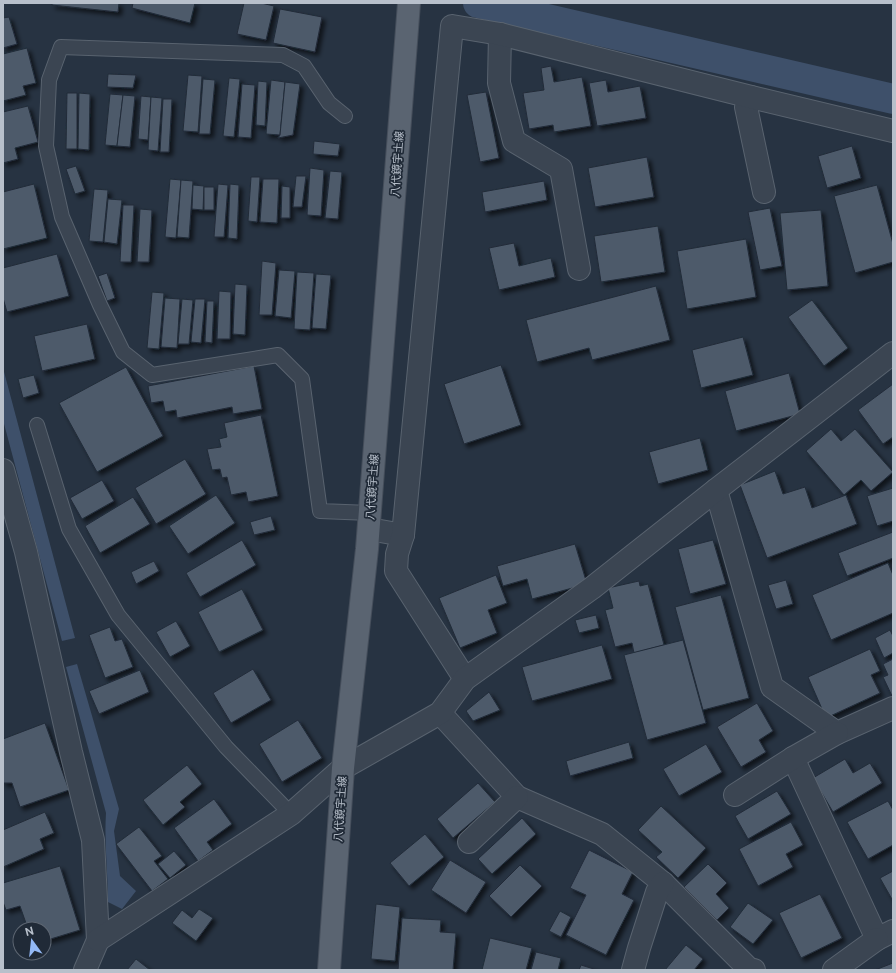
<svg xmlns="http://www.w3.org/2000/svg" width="896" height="973" viewBox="0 0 896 973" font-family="'Public Sans','Noto Sans JP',sans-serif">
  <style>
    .water { fill: #3e506a }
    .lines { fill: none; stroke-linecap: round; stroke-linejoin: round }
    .canal { stroke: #3e506a; stroke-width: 30 }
    .building { fill: #4d5a6b; stroke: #222c39; filter: url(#shadow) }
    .service-casing { stroke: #59636f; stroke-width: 16 }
    .minor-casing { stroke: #59636f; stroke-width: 24 }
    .primary-casing { stroke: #454e5b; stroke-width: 24 }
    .service { stroke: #3b4552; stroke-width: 14 }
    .minor { stroke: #3b4552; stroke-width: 22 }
    .primary { stroke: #5a6471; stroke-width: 22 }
    .labels { text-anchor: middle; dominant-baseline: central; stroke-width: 3.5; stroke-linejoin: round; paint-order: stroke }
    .street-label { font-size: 11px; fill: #b8c0cb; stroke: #202a37 }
  </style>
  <defs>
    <filter id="shadow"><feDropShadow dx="3.5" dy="3.5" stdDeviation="2" flood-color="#0009"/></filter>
  </defs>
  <rect width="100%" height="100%" fill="#273342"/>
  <!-- water -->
  <g class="water">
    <path d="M3,368l72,270 -13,3 -59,-221z"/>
    <path d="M77,664l42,145 -5,22 6,45 16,15 -14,18 -14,-7c0,-30 -4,-59 -2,-89l-40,-146z"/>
  </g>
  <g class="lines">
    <!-- canal -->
    <path class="canal" d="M478,3l415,96"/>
  </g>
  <!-- building -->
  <g class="building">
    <path d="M52,3h67l-1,9 -66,-7z"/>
    <path d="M133,3h62l-5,20 -58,-15z"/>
    <path d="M244,3h17l13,3 -8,34 -29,-6z"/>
    <path d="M280,9l42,8 -7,35 -42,-9z"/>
    <path d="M9,17l8,27 -14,4v-30z"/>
    <path d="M27,48l9,35 -13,3 3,9 -23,6v-47z"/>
    <path d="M551,66l3,16 28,-5 9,49 -37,6 -1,-7 -24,4 -6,-36 21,-3 -3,-22z"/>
    <path d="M108,74l28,1 -3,13 -26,-1z"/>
    <path d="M188,75l14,1 -4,56 -15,-1z"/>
    <path d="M229,78l11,1 -6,58 -11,-1z"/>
    <path d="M203,79l12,1 -5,54h-11z"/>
    <path d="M271,80l14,2 -5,53 -14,-1z"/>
    <path d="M606,80l2,12 32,-6 6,32 -49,8 -8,-43z"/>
    <path d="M258,81l9,1 -2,44 -9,-1z"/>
    <path d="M285,82l15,2 -7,51 -15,3 2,-3 5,-52z"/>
    <path d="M242,84l13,1 -4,53 -13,-1z"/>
    <path d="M486,92l13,66 -19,4 -13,-67z"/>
    <path d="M67,93h10v56h-11z"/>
    <path d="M79,93l11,1 -1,56 -11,-1z"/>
    <path d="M110,94l13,1 -6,51 -12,-1z"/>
    <path d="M123,95l12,1 -5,51 -13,-1z"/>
    <path d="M141,96l10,1 -3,43 -10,-1z"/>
    <path d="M151,97l11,1 -4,53 -10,-1z"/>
    <path d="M163,99h9l-3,53h-9z"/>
    <path d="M28,106l10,36 -23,6 3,11 -15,4v-51z"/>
    <path d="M314,141l26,3 -2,12 -25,-2z"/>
    <path d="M852,146l9,32 -34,10 -9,-32z"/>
    <path d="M647,157l7,40 -59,10 -7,-39z"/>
    <path d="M76,166l9,25 -10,3 -9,-25z"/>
    <path d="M310,168l14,2 -3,46 -14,-1z"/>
    <path d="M330,171l12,1 -4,47 -13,-1z"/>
    <path d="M296,176h10l-4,31h-9z"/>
    <path d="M251,177h9l-3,45 -9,-1z"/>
    <path d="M170,179l11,1 -5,58 -11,-1z"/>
    <path d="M263,179h16l-2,44 -17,-1z"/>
    <path d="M181,180l12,1 -4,57 -12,-1z"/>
    <path d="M544,181l3,19 -62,12 -3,-20z"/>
    <path d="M34,184l13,54 -44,11v-57z"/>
    <path d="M218,184l10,1 -4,52h-10z"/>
    <path d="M230,184l9,1 -2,54 -9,-1z"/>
    <path d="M193,185l11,1 -1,24 -11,-1z"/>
    <path d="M877,185l16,59v18l-38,11 -21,-77z"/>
    <path d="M282,186l8,1v31h-9z"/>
    <rect x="204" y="187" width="10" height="23"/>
    <path d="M94,189l14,1 -5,52 -14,-1z"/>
    <path d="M108,199l14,1 -5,44 -13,-2z"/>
    <path d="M123,205h11l-3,57h-11z"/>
    <path d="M770,208l12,58 -22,4 -12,-58z"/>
    <path d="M140,209l12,1 -3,52h-12z"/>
    <path d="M821,210l7,76 -41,4 -7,-77z"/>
    <path d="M658,226l7,46 -64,10 -7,-46z"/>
    <path d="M746,239l10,58 -69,12 -10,-58z"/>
    <path d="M514,243l5,23 32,-8 4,19 -56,13 -10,-42z"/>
    <path d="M57,254l12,42 -62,16 -4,-14v-30z"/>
    <path d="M262,261l14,2 -4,52h-13z"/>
    <path d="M279,270l16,1 -4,47 -16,-2z"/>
    <path d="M297,272l17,1 -4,57 -16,-1z"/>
    <path d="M107,273l8,25 -8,3 -9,-25z"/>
    <path d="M316,274l15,1 -5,54 -14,-1z"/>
    <path d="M235,284l12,1 -2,50 -12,-1z"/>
    <path d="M656,286l14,54 -78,20 -3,-12 -52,14 -11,-42z"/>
    <path d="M219,291l12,1 -1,47h-13z"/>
    <path d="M152,292l12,1 -5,56 -12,-1z"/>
    <path d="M165,298l15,1 -3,49 -16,-1z"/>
    <path d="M182,299l11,1 -4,44h-11z"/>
    <path d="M195,299h10l-4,44 -10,-1z"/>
    <path d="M812,300l36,48 -24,18 -36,-49z"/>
    <path d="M207,301h7l-2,42 -7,-1z"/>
    <path d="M87,324l8,35 -53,12 -8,-35z"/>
    <path d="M743,337l10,38 -52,13 -9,-38z"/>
    <path d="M501,365l20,60 -57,19 -20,-60z"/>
    <path d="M254,366l8,43 -29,5 -1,-7 -55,11 -1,-8 -11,2 -2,-11 -12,2 -3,-17z"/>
    <path d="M126,367l37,69 -66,36 -38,-69z"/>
    <path d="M789,373l11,41 -64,17 -11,-40z"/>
    <path d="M34,375l5,18 -16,5 -5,-19z"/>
    <path d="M893,384v53l-10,7 -25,-34z"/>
    <path d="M261,415l17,81 -30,6 -2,-10 -15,3 -4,-18 -5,1 -2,-9 -8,1 -5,-21 14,-2 -2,-8 8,-2 -3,-14z"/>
    <path d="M831,429l10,12 14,-12 38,43 -22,19 -10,-11 -17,15 -38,-44z"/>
    <path d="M700,438l8,32 -50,14 -9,-32z"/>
    <path d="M185,459l21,35 -50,30 -21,-36z"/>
    <path d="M775,471l8,23 22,-7 7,21 34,-13 11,29 -90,34 -27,-73z"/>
    <path d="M102,480l12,21 -32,18 -12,-21z"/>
    <path d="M893,488v33l-16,5 -10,-30z"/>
    <path d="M216,495l19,28 -47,31 -19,-28z"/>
    <path d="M133,497l17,27 -50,29 -15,-27z"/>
    <path d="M271,516l4,14 -21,5 -4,-13z"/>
    <path d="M893,532v26l-46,18 -9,-23z"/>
    <path d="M242,540l14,25 -56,32 -14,-24z"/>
    <path d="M713,540l13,44 -36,10 -12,-45z"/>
    <path d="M575,544l12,40 -55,15 -5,-20 -24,7 -6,-20z"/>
    <path d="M154,561l5,10 -23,13 -5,-12z"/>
    <path d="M888,563l5,12v38l-62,27 -19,-45z"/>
    <path d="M496,575l11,28 -19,7 9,23 -37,15 -21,-50z"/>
    <path d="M786,580l7,24 -17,5 -8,-24z"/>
    <path d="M639,581l1,5 8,-2 16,61 -30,8 -2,-10 -17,4 -10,-37 8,-2 -5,-20z"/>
    <path d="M242,589l21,41 -44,22 -21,-40z"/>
    <path d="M721,595l28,103 -46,12 -28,-103z"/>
    <path d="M596,615l3,13 -20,5 -4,-13z"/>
    <path d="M176,621l14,25 -20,11 -14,-25z"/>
    <path d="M110,627l5,14 7,-2 11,28 -28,11 -16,-43z"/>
    <path d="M890,630l3,6v17l-9,5 -9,-20z"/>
    <path d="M683,640l23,83 -59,17 -23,-85z"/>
    <path d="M602,645l10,34 -80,22 -10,-34z"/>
    <path d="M870,649l10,22 -9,4 9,18 -54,25 -18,-41z"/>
    <path d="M893,659v39l-10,-21 5,-2 -5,-11z"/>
    <path d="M253,669l18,31 -40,23 -18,-30z"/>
    <path d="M140,670l9,22 -50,22 -10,-23z"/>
    <path d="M489,692l11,18 -27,11 -7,-10z"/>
    <path d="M757,703l16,28 -14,9 7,12 -25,15 -24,-40z"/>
    <path d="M298,720l24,38 -40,24 -23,-38z"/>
    <path d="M45,723l24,67 -49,17 -8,-24h-9v-44z"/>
    <path d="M629,742l4,16 -63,18 -4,-15z"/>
    <path d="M706,744l16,28 -43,24 -16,-27z"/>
    <path d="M845,759l8,14 17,-10 12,20 -49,29 -20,-34z"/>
    <path d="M187,765l15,19 -22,18 5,5 -22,18 -20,-25z"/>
    <path d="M478,783l17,19 -42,36 -16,-19z"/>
    <path d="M777,791l14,23 -43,25 -13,-23z"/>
    <path d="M214,799l18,25 -25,18 6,8 -15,11 -24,-33z"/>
    <path d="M888,801l5,9v35l-25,14 -21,-37z"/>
    <path d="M661,806l45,42 -28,30 -22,-21 6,-5 -24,-22z"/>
    <path d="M45,812l9,21 -14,6 4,10 -41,18v-37z"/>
    <path d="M522,818l14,16 -44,40 -14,-15z"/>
    <path d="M791,822l12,23 -17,9 7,13 -35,19 -19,-37z"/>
    <path d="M139,827l23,29 -8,5 14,18 -16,12 -36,-47z"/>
    <path d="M425,834l19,23 -35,29 -19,-23z"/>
    <path d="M589,850l44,22 -11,22 12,6 -28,55 -40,-20 20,-40 -16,-7z"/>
    <path d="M174,851l12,14 -16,13 -12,-14z"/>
    <path d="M450,860l36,22 -20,31 -35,-23z"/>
    <path d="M708,864l19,19 -11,11 13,14 -12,12 -33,-33z"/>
    <path d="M520,865l22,21 -31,31 -22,-21z"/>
    <path d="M60,866l20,64 -36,11v-12h-16l-8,-23 -14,4 -3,-8v-19z"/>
    <path d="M893,871v30l-13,-23z"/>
    <path d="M820,894l22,44 -41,20 -22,-45z"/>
    <path d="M748,903l25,17 -20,24 -23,-17z"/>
    <path d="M376,904l24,3 -5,54 -24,-2z"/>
    <path d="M199,909l14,9 -17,23 -24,-18 10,-13 10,8z"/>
    <path d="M560,911l11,6 -10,20 -12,-6z"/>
    <path d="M402,918l39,2 -1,12 16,1 -3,37h-55z"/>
    <path d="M490,938l42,10 -6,22h-44z"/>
    <path d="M686,945l17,14 -9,11h-29z"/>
    <path d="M536,952l25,6 -3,12h-27z"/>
    <path d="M136,959l14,11h-23z"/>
    <path d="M893,963v7h-18z"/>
    <path d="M581,965l16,5h-18z"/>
  </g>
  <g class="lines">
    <!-- service casing -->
    <g class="service-casing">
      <g id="service">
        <path d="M345,116l-16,-13 -25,-37 -21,-11 -222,-8 -12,33 -3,66 16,71 38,88 23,47 29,23 126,-20 24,24 18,132 50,2"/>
        <path d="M37,425l32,104 49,86 108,132 65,67"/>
      </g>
    </g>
    <!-- minor casing -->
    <g class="minor-casing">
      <g id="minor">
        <path d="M500,34l-1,49 15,58 47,28 18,100"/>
        <path d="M751,97l-5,10 18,85"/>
        <path d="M3,470l23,82 45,200 22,88 5,100 -13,30"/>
        <path d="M716,490l56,197 65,46 56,-25"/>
        <path d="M369,529l34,6"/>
        <path d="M465,679l-69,-108 1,-17 6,-19 49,-509 48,8 251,63 142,34"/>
        <path d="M440,713l77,84 85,37 61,49 86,86 5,1"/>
        <path d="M793,758l84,181 16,-8"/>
        <path d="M735,795l58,-37 44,-25"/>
        <path d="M469,842l48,-45"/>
        <path d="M98,940l193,-126 52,-46 97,-55 25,-34 127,-91 124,-98 177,-137"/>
        <path d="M633,970l6,-22 18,-56 6,-9"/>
        <path d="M834,970l43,-31"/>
      </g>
    </g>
    <!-- primary casing -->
    <g class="primary-casing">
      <path id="primary" d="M329,970l14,-202 24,-219 42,-546"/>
    </g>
    <!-- service -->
    <use href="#service" class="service"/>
    <!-- minor -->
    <use href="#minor" class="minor"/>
    <!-- primary -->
    <use href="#primary" class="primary"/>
  </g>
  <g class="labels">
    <!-- street labels -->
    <g class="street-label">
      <text transform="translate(397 164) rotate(-86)">八代鏡宇土線</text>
      <text transform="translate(372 487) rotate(-86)">八代鏡宇土線</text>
      <text transform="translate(340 809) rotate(-86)">八代鏡宇土線</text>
    </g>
  </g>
  <!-- border -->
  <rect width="896" height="973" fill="none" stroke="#b8c0cb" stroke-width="8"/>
  <!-- north arrow -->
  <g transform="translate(32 941) rotate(345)"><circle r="19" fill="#202a37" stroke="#5d6672"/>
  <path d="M0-3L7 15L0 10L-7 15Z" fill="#93b9f6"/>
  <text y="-6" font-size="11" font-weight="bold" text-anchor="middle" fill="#b8c0cb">N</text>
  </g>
</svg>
